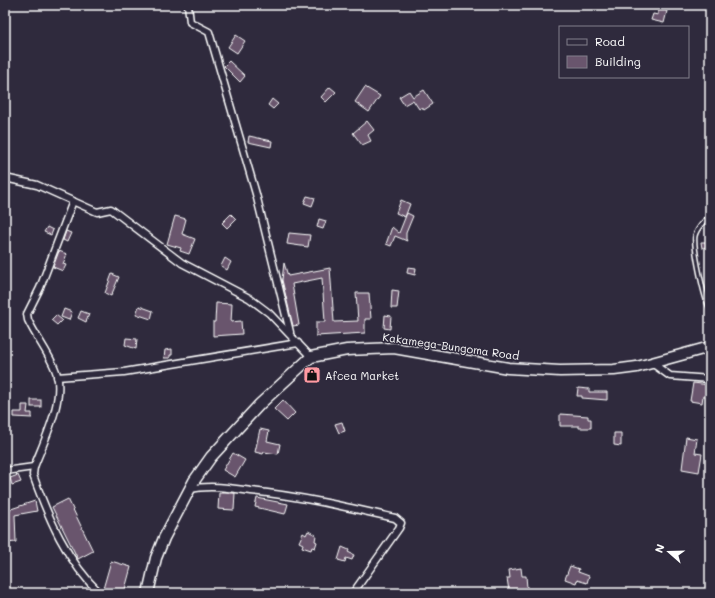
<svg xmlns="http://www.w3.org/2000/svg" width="715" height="598" viewBox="0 0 715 598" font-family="Mali,sans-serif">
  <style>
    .building { fill: #69556d; stroke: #fff }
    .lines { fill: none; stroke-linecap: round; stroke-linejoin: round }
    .lane-casing { stroke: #fff; stroke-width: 6 }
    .street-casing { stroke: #fff; stroke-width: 9 }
    .primary-casing { stroke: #fff; stroke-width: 13 }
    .lane { stroke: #2f2a3d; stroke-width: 3 }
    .street { stroke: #2f2a3d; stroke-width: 6 }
    .primary { stroke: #2f2a3d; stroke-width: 10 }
    .labels { text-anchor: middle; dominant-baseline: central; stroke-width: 3; stroke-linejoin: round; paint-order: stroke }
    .street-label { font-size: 11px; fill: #fff; stroke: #2f2a3d }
    .poi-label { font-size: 11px; fill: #fff; stroke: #2f2a3d; text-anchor: start }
  </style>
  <rect width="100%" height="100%" fill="#2f2a3d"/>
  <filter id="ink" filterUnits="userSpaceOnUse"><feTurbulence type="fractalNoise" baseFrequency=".025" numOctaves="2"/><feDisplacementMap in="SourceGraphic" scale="8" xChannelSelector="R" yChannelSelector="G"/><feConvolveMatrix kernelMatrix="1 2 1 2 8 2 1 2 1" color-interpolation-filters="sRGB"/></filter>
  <g filter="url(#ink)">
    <!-- building -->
    <g class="building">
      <path d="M658,11h9l-3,12 -13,-3 2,-6 5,1z"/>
      <path d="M236,35l9,6 -8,12 -9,-6z"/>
      <path d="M229,61l16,15 -5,6 -16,-16z"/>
      <path d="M330,87l6,5 -10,10 -5,-5z"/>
      <path d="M365,87l15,9 -11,16 -14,-10z"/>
      <path d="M424,90l9,14 -9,6 -2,-3 -3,2 -6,-9 -9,5 -5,-8 10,-6 4,6z"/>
      <path d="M272,99l6,5 -5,5 -5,-4z"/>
      <path d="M367,121l7,9 -6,5 3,6 -9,4 -9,-12z"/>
      <path d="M249,136l23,5 -1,6 -23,-5z"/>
      <path d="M307,196l8,2 -3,8 -8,-3z"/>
      <path d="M401,200l9,4 -5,13 -9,-4z"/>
      <path d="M407,213l6,3 -7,17v6l1,2 -12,-5 -4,10 -5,-2 6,-17 7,6z"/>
      <path d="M231,214l5,5 -9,9 -5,-5z"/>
      <path d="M175,216l11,3 -4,15 13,5 -6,15 -9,-3 1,-3 -14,-4z"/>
      <path d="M319,219l7,2 -3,8 -6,-2z"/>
      <path d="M47,227l6,3 -2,5 -7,-3z"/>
      <path d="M66,231l5,2 -4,9 -4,-2z"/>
      <path d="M289,233l21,2 -2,12 -21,-3z"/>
      <path d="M701,242h6l1,5 -6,1z"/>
      <path d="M59,251l8,3 -4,10 3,1 -3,6 -10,-4z"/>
      <path d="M225,258l6,4 -4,8 -6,-4z"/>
      <path d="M284,263l4,13 42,-8 4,54 24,-1 -2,-28h13l2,26h-6v14l-49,3v-14h9l-3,-44 -30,6 7,41 -6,1 -11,-46z"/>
      <path d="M408,267l8,1 -1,7 -8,-2z"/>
      <path d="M112,274l7,3 -8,19 -6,-3z"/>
      <path d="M392,290l7,1 -2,17h-6z"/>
      <path d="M216,303l16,1 -1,18 10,-1 1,13 -29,2v-14h2z"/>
      <path d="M139,306l14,5 -2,8 -15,-5z"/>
      <path d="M64,309l8,3 -3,8 -8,-3z"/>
      <path d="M81,311l8,3 -3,8 -8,-4z"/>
      <path d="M56,315l6,5 -5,5 -6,-5z"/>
      <path d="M385,315l6,1 -1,13 -6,-1z"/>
      <path d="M126,338l11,1 -1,10 -11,-4z"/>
      <path d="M172,349v6h-2v3h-6l1,-8z"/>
      <path d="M693,383l17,2v11h-7l-1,7 -12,-2z"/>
      <path d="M578,388l11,1v3h18v8l-25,-2v-2h-5z"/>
      <rect x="31" y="400" width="10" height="7"/>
      <path d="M283,400l12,13 -8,8 -13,-12z"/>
      <path d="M22,405h6l-1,8h5v5l-18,-1v-5h8z"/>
      <path d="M560,414l28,2v3h3v9h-12v-2h-19z"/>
      <path d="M342,422l3,9 -6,2 -4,-9z"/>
      <path d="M260,429l9,2 -2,10 13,3 -2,10 -14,-2 -1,2 -8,-2z"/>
      <path d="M614,433h7v13l-7,-1z"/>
      <path d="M686,437l11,2 -2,14 7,1 -3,18 -17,-3z"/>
      <path d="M233,453l12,7 -10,17 -12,-7z"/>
      <path d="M18,475l3,7 -9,3 -2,-7z"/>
      <path d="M219,493h16l-1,17 -16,-1z"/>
      <path d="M257,498l31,6 -3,10 -30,-7z"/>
      <path d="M68,499l25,52 -15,8 -26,-52z"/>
      <path d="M35,501l2,10 -22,4 1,27 -10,1 -1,-32z"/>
      <path d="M308,531l8,4 -1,6 2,1 -2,6 -3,-1 -1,3 -9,-3 1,-3 -4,-2 4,-9 3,2z"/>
      <path d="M342,547l7,3 -1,2 6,3 -2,5 -6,-2 -1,4 -7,-2z"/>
      <path d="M111,561l20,6 -7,26 -21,-4z"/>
      <path d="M570,566l9,3 -1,3 11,4 -2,7 -10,-3 -1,3 -11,-4z"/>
      <path d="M521,568l1,8h4l1,12 -18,3 -2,-13h3l-1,-8z"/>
    </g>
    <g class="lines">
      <!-- lane casing -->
      <g class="lane-casing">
        <path id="lane" d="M705,220c-3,4 -9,10 -10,16 -2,10 9,64 15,73"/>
      </g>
      <!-- street casing -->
      <g class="street-casing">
        <g id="street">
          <path d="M188,5l2,17 19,10 47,162 34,138"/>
          <path d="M5,178l32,7 60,27 14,-3 71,54 67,35 20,15 42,44"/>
          <path d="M73,201l-33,87 -13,26 1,6c8,17 20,32 27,49 12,27 -11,72 -21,98l-1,8c15,42 34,87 67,118"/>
          <path d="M652,363l18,13 40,3"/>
          <path d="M57,377l67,-5 174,-29"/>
          <path d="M5,471l29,-4"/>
          <path d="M190,489c20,-4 40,-1 61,2 48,5 96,16 144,27l6,5 -2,5 -46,65"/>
        </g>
      </g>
      <!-- primary casing -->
      <g class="primary-casing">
        <path id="primary" d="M148,593l8,-35 8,-20 30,-57 17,-24 49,-53 51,-47 36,-7 47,-2 114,20 52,3 54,-1 23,-3 73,-20"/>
      </g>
      <!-- lane -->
      <use href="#lane" class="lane"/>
      <!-- street -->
      <use href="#street" class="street"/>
      <!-- primary -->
      <use href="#primary" class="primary"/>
    </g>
  </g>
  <!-- icons -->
  <defs>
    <g id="shop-square" transform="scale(0.9)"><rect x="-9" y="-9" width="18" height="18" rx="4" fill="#ff9aa2" stroke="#2f2a3d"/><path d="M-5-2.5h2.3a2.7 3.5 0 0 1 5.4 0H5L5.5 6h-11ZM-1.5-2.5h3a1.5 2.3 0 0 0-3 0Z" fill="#111"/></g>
  </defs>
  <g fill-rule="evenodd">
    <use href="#shop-square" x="312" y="375"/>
  </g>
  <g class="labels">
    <!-- street labels -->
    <g class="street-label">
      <text transform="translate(451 346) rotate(8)">Kakamega-Bungoma Road</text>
    </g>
    <!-- poi labels -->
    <g class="poi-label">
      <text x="325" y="375">Afcea Market</text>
    </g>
  </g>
  <!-- margin -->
  <rect width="715" height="598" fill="none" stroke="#2f2a3d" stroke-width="20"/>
  <rect x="10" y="10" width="695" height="578" fill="none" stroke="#fff" stroke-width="1.5" filter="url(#ink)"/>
  <!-- legend -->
  <rect x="559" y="26" width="130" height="52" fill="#2f2a3d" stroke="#827f8b"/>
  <rect x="567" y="39" width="20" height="6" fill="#2f2a3d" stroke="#827f8b"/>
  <text x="595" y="46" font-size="12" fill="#ffffff">Road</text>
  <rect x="567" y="56" width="20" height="12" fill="#69556d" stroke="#827f8b"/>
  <text x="595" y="66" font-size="12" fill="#ffffff">Building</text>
  <!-- north arrow -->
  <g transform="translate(669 552) rotate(290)" stroke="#2f2a3d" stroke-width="3" paint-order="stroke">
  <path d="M0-3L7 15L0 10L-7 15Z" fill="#ffffff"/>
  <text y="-6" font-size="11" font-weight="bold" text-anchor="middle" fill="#ffffff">N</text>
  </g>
</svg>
